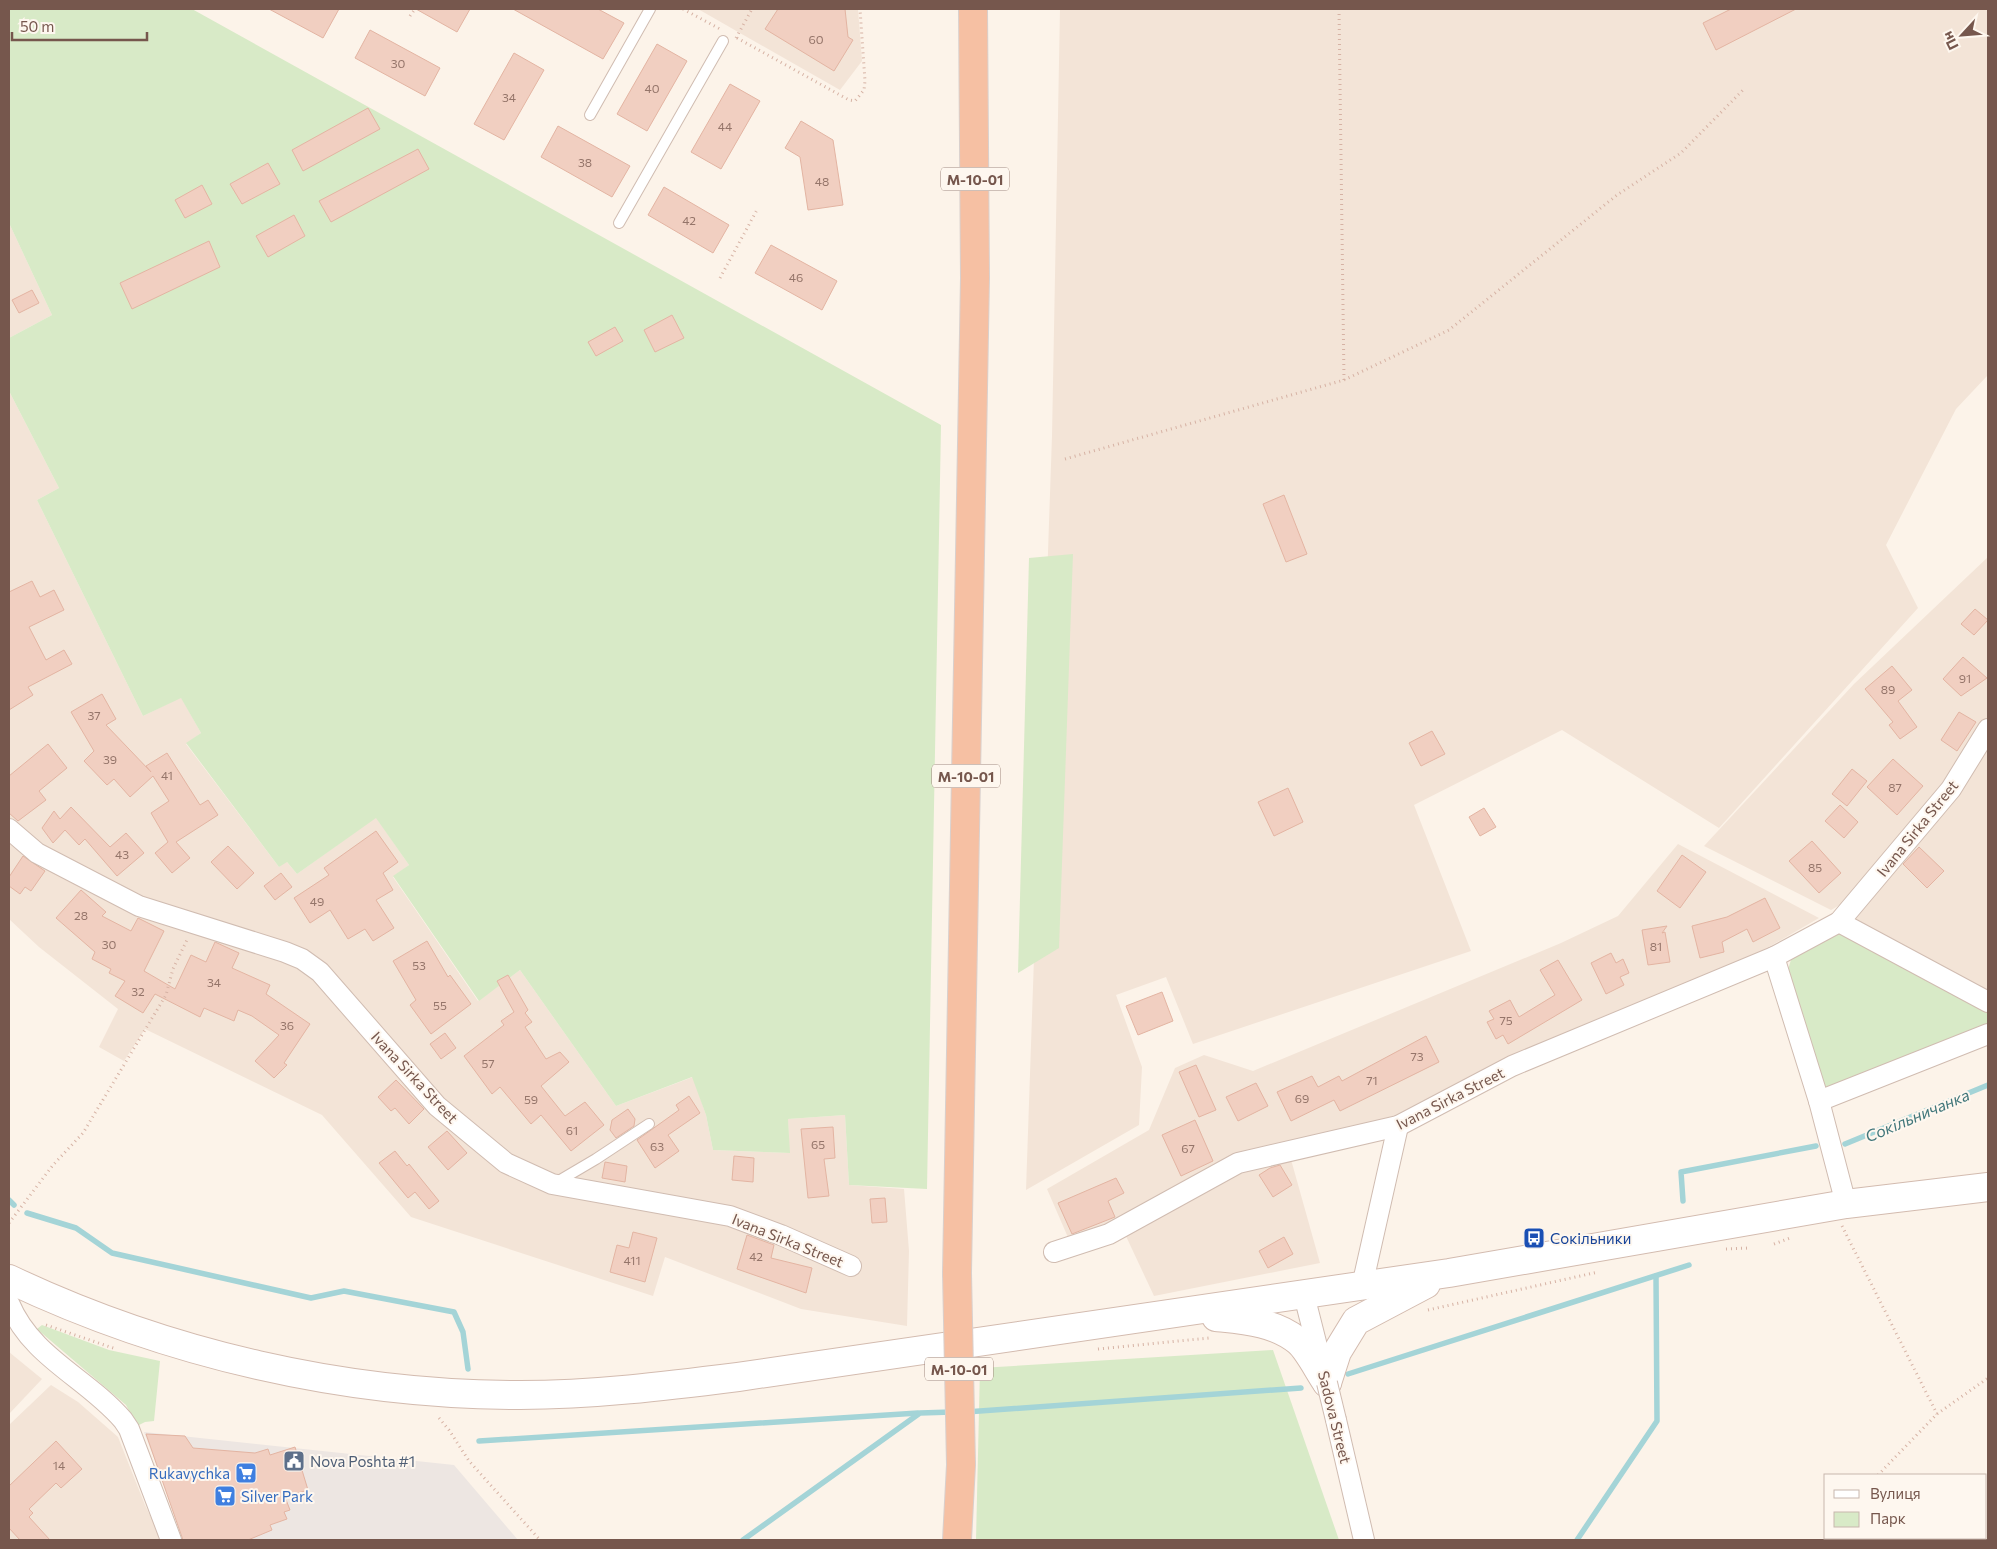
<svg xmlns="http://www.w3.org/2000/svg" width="1997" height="1549" viewBox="0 0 1997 1549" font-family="Commissioner,sans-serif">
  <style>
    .residential { fill: #f3e4d7 }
    .industrial { fill: #ede6e2 }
    .green { fill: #d8eac7 }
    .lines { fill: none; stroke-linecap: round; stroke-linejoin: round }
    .stream { stroke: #a4d4d7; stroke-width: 5.5 }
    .building { fill: #f1cfc1; stroke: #e3b4a2 }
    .service-casing { stroke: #d0bcb1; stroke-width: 12 }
    .minor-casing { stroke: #d0bcb1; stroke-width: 22 }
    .secondary-casing { stroke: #d3bbaf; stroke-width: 30 }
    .trunk-casing { stroke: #d9d0cd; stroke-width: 30 }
    .path { stroke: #d6b2a4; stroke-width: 3; stroke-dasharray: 1 4; stroke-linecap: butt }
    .service { stroke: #fff; stroke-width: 10 }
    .minor { stroke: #fff; stroke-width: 20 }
    .secondary { stroke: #fff; stroke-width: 28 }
    .trunk { stroke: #f6c0a3; stroke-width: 28 }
    .minor-bridge-casing { stroke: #d0bcb1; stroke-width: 22; stroke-linecap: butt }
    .trunk-bridge-casing { stroke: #d9d0cd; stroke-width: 30; stroke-linecap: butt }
    .minor-bridge { stroke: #fff; stroke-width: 20 }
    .trunk-bridge { stroke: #f6c0a3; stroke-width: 28 }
    .labels { text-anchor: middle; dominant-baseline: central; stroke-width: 4; stroke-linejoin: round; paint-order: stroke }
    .number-label { font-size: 12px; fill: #95756a }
    .shield { fill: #fef7ef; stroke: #9f877e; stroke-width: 1 }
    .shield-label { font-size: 14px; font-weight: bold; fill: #76574d }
    .street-label { font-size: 15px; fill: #76574d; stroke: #fef7ef }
    .transit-label { font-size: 15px; fill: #164399; stroke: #fef7ef; text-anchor: start }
    .service-label { font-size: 15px; fill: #4e5e75; stroke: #fef7ef; text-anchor: start }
    .shop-label { font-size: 15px; fill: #366cbe; stroke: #fef7ef; text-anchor: end }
    .water-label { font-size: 16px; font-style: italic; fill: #40767a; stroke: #fef7ef }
  </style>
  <rect width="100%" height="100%" fill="#fcf3e9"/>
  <!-- residential -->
  <g class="residential">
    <path d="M698,9h160l4,52 -22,29z"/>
    <path d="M1060,9h928v366l-32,34 -70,136 32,63 -199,220 -157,-98 -148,75 57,146 -278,93 -27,-67 -50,18 26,72 -3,58 -113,65 26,-754z"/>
    <path d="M9,223l43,92 -43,23z"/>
    <path d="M9,391l50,97 -22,12 106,216 38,-19 20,36 -15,11 93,123 7,-6 11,13 79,-57 33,48 -16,12 85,124 42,-31 96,136 77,-29 13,38 7,35 76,3 -1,-34 57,-4 4,70 55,4 5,62 -2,75 -106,-17 -136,-52 -12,39 -242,-79 -89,-102 -177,-86 -21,32 -25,-14 19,-38 -79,-62 -30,-28v-82l13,12 17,11 98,51 151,47 18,10 20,17 107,125 55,47 20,13 46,20 170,30 51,18 74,33h4l3,-5 -2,-5 -71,-31 -52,-19 -175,-31 -39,-17 -18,-12 -59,-49 -107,-124 -24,-21 -22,-10 -154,-50 -94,-49 -10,-7 -20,-20z"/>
    <path d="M1988,557v163l-41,66 -97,113 -19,11 -127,-64 150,-162z"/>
    <path d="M1988,740v250l-137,-69z"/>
    <path d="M1678,844l141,74 -85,49 -337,154 -147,33 -143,75 -37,13 -23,-53 102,-59 26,-62 29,-13 49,16 308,-128 57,-27z"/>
    <path d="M1290,1156l30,107 -166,33 -30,-64 100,-56z"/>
    <path d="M9,1352l33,27 -33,35z"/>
    <path d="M51,1385l27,17 40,35 27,68 17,35h-153v-115z"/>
  </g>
  <!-- industrial -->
  <path class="industrial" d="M144,1432l310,33 64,75h-333z"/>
  <!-- green -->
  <g class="green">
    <path d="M9,9h183l749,416 -14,764 -78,-4 -4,-70 -57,4 2,34 -77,-3 -7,-35 -14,-38 -76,29 -96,-136 -41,31 -86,-125 16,-11 -33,-47 -79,56 -10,-12 -8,5 -93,-124 15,-10 -20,-35 -38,18 -106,-216 22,-12 -50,-97v-53l43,-23 -43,-92z"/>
    <path d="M1073,554l-14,394 -41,25 11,-415z"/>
    <path d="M1834,930l154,75v27l-162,60 -39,-119 6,-20z"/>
    <path d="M42,1325l67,25 51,11 -6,60 -9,1 -8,4 -11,-21 -89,-76z"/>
    <path d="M1273,1350l66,190h-363l4,-172z"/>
  </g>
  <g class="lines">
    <!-- stream -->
    <g class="stream">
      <path d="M1845,1144l143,-59"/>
      <path d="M9,1200l5,5"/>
      <path d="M1683,1201l-2,-29 135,-26"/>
      <path d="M27,1213l49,15 36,25 199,45 33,-7 110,21 9,20 5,37"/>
      <path d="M1348,1374l341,-109"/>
      <path d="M966,1412l335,-24"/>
      <path d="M479,1441l439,-28"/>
      <path d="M743,1540l177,-127 32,-1"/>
      <path d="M1577,1540l80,-119 -1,-145"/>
    </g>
  </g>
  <!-- building -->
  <g class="building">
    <path d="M269,9h70l-16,29z"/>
    <path d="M416,9h54l-13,23z"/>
    <path d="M513,9h85l26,14 -21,36z"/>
    <path d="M778,9h67l3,28 5,3 -19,31 -69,-42z"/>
    <path d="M1731,9h65l-80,41 -13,-27z"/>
    <path d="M370,30l70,38 -15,28 -70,-38z"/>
    <path d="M657,44l30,17 -40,70 -30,-17z"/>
    <path d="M514,53l30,17 -40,70 -30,-16z"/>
    <path d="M730,84l30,17 -39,68 -30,-17z"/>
    <path d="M368,108l12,21 -77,42 -11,-21z"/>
    <path d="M801,121l32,19 10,65 -35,5 -8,-53 -15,-9z"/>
    <path d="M558,126l72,40 -18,31 -71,-40z"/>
    <path d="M418,149l11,20 -98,53 -12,-21z"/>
    <path d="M268,163l12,21 -38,20 -12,-20z"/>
    <path d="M202,185l10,19 -27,14 -10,-18z"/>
    <path d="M664,187l65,38 -16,28 -65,-38z"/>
    <path d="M294,215l11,21 -37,21 -12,-21z"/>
    <path d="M209,241l11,26 -88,42 -12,-26z"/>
    <path d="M771,245l66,36 -15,29 -67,-37z"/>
    <path d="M32,290l7,13 -20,10 -7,-13z"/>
    <path d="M672,315l12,23 -29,14 -11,-22z"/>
    <path d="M615,327l8,14 -27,15 -8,-14z"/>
    <path d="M1284,495l23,59 -21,8 -23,-58z"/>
    <path d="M32,581l8,16 14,-7 10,20 -35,17 17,33 18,-10 8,14 -44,23 5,8 -24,15v-118z"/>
    <path d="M1975,609l13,11 -14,15 -13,-11z"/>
    <path d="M1963,657l24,21 -26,18 -18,-17z"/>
    <path d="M1892,666l20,24 -14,11 19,26 -17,12 -11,-14 4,-3 -28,-33z"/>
    <path d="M102,694l14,25 -10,6 45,47 -5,-6 21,-13 33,52 8,-5 10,15 -42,27 14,16 -18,15 -17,-20 13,-11 -17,-29 18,-12 -16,-25 -23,21 -16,-18 -7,6 -23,-24 10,-10 -23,-39z"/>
    <path d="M1959,712l17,10 -19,29 -16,-11z"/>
    <path d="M1432,731l13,23 -24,12 -12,-23z"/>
    <path d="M48,744l19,24 -28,23 7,9 -28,21 -9,-8v-37z"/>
    <path d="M1893,759l30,27 -26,29 -30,-28z"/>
    <path d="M1852,769l15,12 -20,25 -15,-12z"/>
    <path d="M1288,788l15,34 -29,14 -16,-34z"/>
    <path d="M1840,805l18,17 -14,16 -19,-17z"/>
    <path d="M71,807l39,40 16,-14 18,20 -27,23 -32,-37 -6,6 -14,-15 -12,13 -11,-15 12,-17 6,8z"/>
    <path d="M1484,808l12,19 -16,9 -11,-19z"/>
    <path d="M376,831l22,31 -15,11 10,17 -17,10 18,28 -21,13 -8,-12 -17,10 -18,-29 -20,13 -16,-25 35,-23 -5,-7z"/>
    <path d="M1812,841l29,32 -22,20 -30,-32z"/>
    <path d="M228,846l26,27 -17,16 -26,-27z"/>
    <path d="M1919,847l25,24 -17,17 -24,-24z"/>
    <path d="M1682,855l24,17 -26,36 -23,-17z"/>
    <path d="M23,856l22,15 -14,20 -6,-4 -5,7 -11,-8v-9z"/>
    <path d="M281,873l11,14 -17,13 -11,-14z"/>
    <path d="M81,890l25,22 -4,4 29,15 7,-13 26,13 -20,40 31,18 16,-34 15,7 9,-20 24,11 -7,15 38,17 -4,9 44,30 -26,39 3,2 -13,13 -19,-17 24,-26 -27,-19 -14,-6 -4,11 -30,-13 -4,9 -45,-23 -12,19 -28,-17 10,-15 -16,-8 2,-4 -19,-10 3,-7 -39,-34z"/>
    <path d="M1765,898l15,30 -27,14 -6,-13 -25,13 2,10 -24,6 -8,-32 35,-9z"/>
    <path d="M1667,926l-5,7 3,-1 5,30 -22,3 -6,-35z"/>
    <path d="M427,941l21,36 2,-2 21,29 -40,30 -21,-29 6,-5 -23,-39z"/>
    <path d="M1611,953l5,10 7,-4 6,14 -9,4 4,8 -18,9 -15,-31z"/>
    <path d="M1558,960l24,40 -74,44 -5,-9 -7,4 -9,-17 7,-3 -5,-8 21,-11 9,17 36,-22 -15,-25z"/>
    <path d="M508,975l20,35 -3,3 7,9 -7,5 21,32 14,-7 9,10 -28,24 24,30 20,-14 19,23 -33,26 -30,-36 -10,9 -31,-37 -8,7 -28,-38 40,-31 -3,-4 13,-9 -17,-31z"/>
    <path d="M1162,992l11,29 -35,14 -12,-29z"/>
    <path d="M445,1033l11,15 -15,11 -11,-15z"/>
    <path d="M1426,1036l13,26 -99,49 -6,-11 -43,21 -14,-29 35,-16 6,11 21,-11 3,5z"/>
    <path d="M1196,1065l20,45 -17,7 -20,-45z"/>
    <path d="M396,1080l28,29 -15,15 -14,-16 -4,3 -13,-14z"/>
    <path d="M1256,1083l12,23 -30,15 -12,-24z"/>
    <path d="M689,1096l11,17 -32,22 11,16 -24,17 -18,-28 42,-30 -3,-5z"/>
    <path d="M628,1109l7,10 -1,7 -18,12 -6,-8 2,-10z"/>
    <path d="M1195,1120l18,41 -32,15 -19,-41z"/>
    <path d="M833,1127l2,31 -11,1 5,37 -21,2 -7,-69z"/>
    <path d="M447,1131l20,22 -19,17 -20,-23z"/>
    <path d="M395,1151l12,15 2,-2 30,37 -10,8 -14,-17 -7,6 -29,-35z"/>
    <path d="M734,1156l20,2 -1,24 -21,-2z"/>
    <path d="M605,1162l22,4 -2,16 -23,-4z"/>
    <path d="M1280,1165l12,20 -19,12 -14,-22 11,-7z"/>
    <path d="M1116,1178l8,15 -16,8 7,16 -43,17 -14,-31z"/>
    <path d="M885,1198l2,24 -15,1 -2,-24z"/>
    <path d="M633,1232l24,6 -12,44 -35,-10 7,-27 12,3z"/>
    <path d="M747,1235l27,10 -3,13 41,10 -6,25 -69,-24z"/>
    <path d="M1284,1237l9,17 -25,14 -9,-17z"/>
    <path d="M146,1434l39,2 8,12 62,5 13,-4 2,6 25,-8 13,43 -23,7 5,13 -6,2 3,7 -17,6 2,5 -24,10h-65z"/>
    <path d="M56,1441l26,28 -21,19 -5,-5 -27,26 4,4 -4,4 21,23h-30l-11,-12v-42z"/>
  </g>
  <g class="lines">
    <!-- service casing -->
    <g class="service-casing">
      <g id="service">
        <path d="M590,115l60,-106"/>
        <path d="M619,223l104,-182"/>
        <path d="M557,1182l39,-23 53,-35"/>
      </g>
    </g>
    <!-- minor casing -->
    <g class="minor-casing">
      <g id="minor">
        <path d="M9,829l28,24 102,53 146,46 17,7 18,13 117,134 69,57 46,21 178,32 51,19 70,31"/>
        <path d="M1839,922l149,80"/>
        <path d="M1774,957l45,144 27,103"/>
        <path d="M1819,1101l169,-67"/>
        <path d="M1054,1252l55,-18 129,-71 160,-37 114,-60 262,-109 65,-35 112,-133 37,-60"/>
        <path d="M1362,1286l36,-160"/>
        <path d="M1304,1295l18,71"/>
        <path d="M9,1303c23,55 77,74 114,117l6,9 42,111"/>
        <path d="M1336,1420l28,120"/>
      </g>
    </g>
    <!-- secondary casing -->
    <g class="secondary-casing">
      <g id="secondary">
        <path d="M9,1279c158,75 336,116 511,116 73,0 146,-9 218,-18l711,-104 397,-69 142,-17"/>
        <path d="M1216,1317c28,3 59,5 82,24 10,8 21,31 29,42"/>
        <path d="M1327,1383l10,-31 19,-31 70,-37"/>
      </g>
    </g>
    <!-- trunk casing -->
    <g class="trunk-casing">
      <g id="trunk">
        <path d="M957,1273l18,-995 -2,-269"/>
        <path d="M957,1540l4,-75"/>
      </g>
    </g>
    <!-- path -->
    <g class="path">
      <path d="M683,9l37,20"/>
      <path d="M1339,9l5,371"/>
      <path d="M410,16l5,-7"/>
      <path d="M736,38l16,-29"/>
      <path d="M737,38l112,62 6,1 9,-11 1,-9 -5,-72"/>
      <path d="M720,278l38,-70"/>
      <path d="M1065,459l279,-79 105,-50 168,-135 64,-42 62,-63"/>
      <path d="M9,1223l44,-58 30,-32 83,-138 7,-26 14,-29"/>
      <path d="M1842,1226l95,188"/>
      <path d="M1774,1244l16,-6"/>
      <path d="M1726,1249l23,-1"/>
      <path d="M1428,1310l170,-38"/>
      <path d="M46,1325l70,24"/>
      <path d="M1098,1349l111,-11"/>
      <path d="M439,1418l10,12 20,31 71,79"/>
      <path d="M1878,1475l59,-61 51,-36"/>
      <path d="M1904,1538l1,2"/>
    </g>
    <!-- service -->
    <use href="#service" class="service"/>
    <!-- minor -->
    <use href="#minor" class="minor"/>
    <!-- secondary -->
    <use href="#secondary" class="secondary"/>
    <!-- trunk -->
    <use href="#trunk" class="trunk"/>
    <!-- minor-bridge casing -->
    <g class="minor-bridge-casing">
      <path id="minor-bridge" d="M1327,1383l9,37"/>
    </g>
    <!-- trunk-bridge casing -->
    <g class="trunk-bridge-casing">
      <path id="trunk-bridge" d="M957,1273l4,192"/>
    </g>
    <!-- minor-bridge -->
    <use href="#minor-bridge" class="minor-bridge"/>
    <!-- trunk-bridge -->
    <use href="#trunk-bridge" class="trunk-bridge"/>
  </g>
  <!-- icons -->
  <defs>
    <g id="bus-square" transform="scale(1.125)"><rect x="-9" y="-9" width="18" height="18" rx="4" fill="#1a4fb4" stroke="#fef7ef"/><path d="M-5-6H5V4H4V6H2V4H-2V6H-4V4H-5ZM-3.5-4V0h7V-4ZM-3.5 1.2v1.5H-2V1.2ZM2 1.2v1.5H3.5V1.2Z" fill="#fff"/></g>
    <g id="civic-square" transform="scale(1.125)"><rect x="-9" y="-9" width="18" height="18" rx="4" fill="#5c6f8a" stroke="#fef7ef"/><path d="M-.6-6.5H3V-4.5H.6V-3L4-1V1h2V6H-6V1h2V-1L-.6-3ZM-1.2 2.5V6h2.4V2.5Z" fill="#fff"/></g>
    <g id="supermarket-square" transform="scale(1.125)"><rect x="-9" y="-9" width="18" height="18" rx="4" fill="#3f7fe0" stroke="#fef7ef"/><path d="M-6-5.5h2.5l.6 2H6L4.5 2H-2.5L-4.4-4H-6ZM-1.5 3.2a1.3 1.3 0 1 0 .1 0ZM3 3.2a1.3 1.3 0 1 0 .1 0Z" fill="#fff"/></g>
  </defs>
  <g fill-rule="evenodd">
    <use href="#bus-square" x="1534" y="1238"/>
    <use href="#civic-square" x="294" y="1461"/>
    <use href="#supermarket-square" x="246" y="1473"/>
    <use href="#supermarket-square" x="225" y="1496"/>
  </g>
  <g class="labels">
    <!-- number labels -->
    <g class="number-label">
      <text x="816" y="39">60</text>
      <text x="398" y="63">30</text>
      <text x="652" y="88">40</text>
      <text x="509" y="97">34</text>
      <text x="725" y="126">44</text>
      <text x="585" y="162">38</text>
      <text x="822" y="181">48</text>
      <text x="689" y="220">42</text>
      <text x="796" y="277">46</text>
      <text x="1965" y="678">91</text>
      <text x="1888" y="689">89</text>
      <text x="94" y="715">37</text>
      <text x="110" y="759">39</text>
      <text x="167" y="775">41</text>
      <text x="1895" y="787">87</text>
      <text x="122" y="854">43</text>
      <text x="1815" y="867">85</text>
      <text x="317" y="901">49</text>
      <text x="81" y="915">28</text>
      <text x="109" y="944">30</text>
      <text x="1656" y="946">81</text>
      <text x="419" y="965">53</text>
      <text x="214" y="982">34</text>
      <text x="138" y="991">32</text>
      <text x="440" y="1005">55</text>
      <text x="1506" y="1020">75</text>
      <text x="287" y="1025">36</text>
      <text x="1417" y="1056">73</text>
      <text x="488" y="1063">57</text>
      <text x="1372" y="1080">71</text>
      <text x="1302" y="1098">69</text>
      <text x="531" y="1099">59</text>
      <text x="572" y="1130">61</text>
      <text x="818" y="1144">65</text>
      <text x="657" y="1146">63</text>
      <text x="1188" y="1148">67</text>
      <text x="756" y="1256">42</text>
      <text x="632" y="1260">411</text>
      <text x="59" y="1465">14</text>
    </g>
    <!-- shield labels -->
    <g class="shield">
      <rect x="941" y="167.5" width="68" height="23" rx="4"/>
      <rect x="932" y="764.5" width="68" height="23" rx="4"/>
      <rect x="925" y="1357.5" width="68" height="23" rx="4"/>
    </g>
    <g class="shield-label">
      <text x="975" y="179">М-10-01</text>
      <text x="966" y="776">М-10-01</text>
      <text x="959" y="1369">М-10-01</text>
    </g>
    <!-- street labels -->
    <g class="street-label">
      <text transform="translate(1917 828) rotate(-51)">Ivana Sirka Street</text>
      <text transform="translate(415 1077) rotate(47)">Ivana Sirka Street</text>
      <text transform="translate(1450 1098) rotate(-27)">Ivana Sirka Street</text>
      <text transform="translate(788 1240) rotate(22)">Ivana Sirka Street</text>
      <text transform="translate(1335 1417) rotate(76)">Sadova Street</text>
    </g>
    <!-- transit labels -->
    <g class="transit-label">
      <text x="1550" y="1238">Сокільники</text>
    </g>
    <!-- service labels -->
    <g class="service-label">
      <text x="310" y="1461">Nova Poshta #1</text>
    </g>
    <!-- shop labels -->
    <g class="shop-label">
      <text x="230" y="1473">Rukavychka</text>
      <text x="241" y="1496" text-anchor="start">Silver Park</text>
    </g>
    <!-- water labels -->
    <g class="water-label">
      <text transform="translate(1917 1115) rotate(-23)">Сокільничанка</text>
    </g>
  </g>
  <!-- border -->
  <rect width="1997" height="1549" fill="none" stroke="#76574d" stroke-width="20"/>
  <!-- legend -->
  <rect x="1824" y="1474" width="162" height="65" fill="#fef7ef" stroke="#c8b7ae"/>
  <rect x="1834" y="1490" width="25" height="8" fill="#ffffff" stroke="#c8b7ae"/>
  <text x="1870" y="1499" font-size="15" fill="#76574d">Вулиця</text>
  <rect x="1834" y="1512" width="25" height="15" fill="#d8eac7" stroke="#c8b7ae"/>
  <text x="1870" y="1524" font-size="15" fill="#76574d">Парк</text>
  <!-- north arrow -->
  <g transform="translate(1962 35) rotate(244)" stroke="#fef7ef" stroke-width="4" paint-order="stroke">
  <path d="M0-4L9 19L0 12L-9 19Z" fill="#76574d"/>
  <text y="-8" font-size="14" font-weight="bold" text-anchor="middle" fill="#76574d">Пн</text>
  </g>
  <!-- scale -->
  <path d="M12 32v8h135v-8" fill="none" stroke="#76574d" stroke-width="2.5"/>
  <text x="20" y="32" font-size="15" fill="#76574d" stroke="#fef7ef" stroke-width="4" paint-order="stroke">50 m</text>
</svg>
